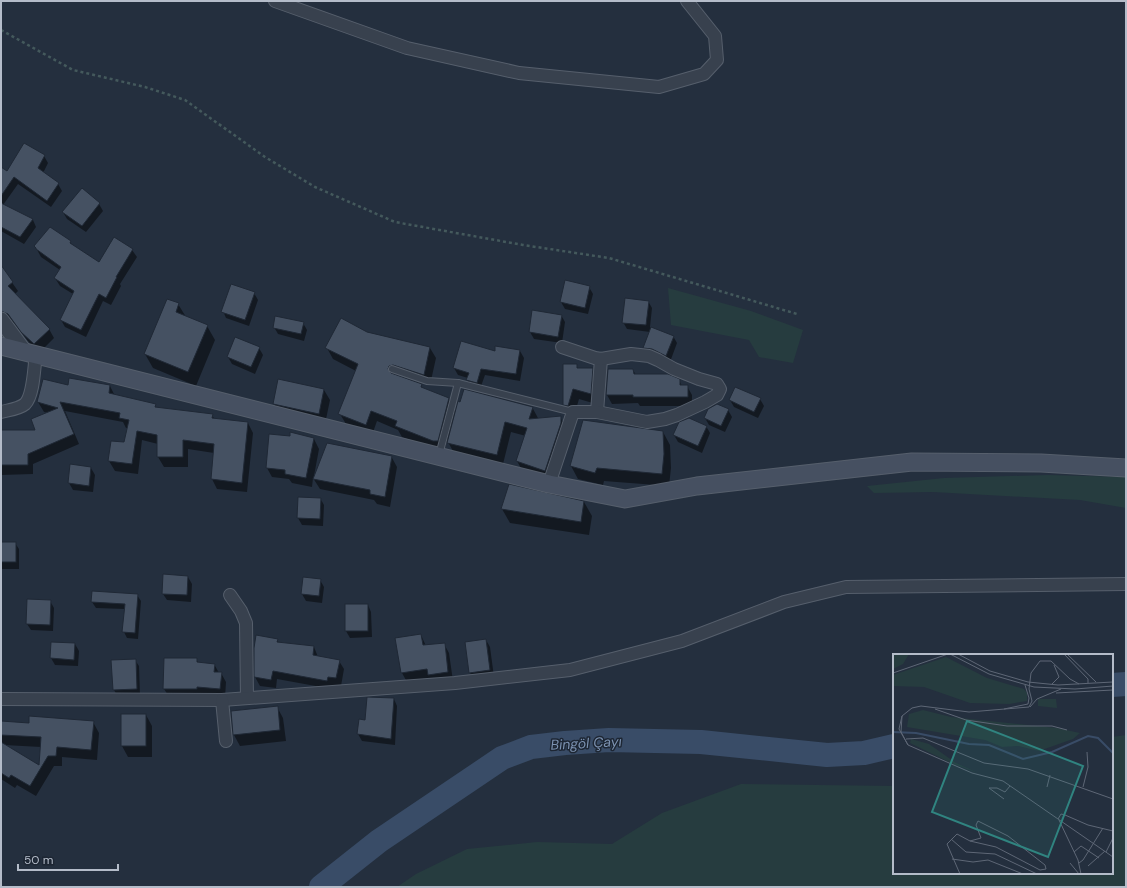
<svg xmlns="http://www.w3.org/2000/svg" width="1127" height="888" viewBox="0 0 1127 888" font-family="'DM Sans',sans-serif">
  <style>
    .green { fill: #263c3f }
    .shadow { fill: #0007; fill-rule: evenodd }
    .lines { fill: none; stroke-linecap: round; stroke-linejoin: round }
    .river { stroke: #394c67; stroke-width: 24 }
    .building { fill: #455162; stroke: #1f2835 }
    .service-casing { stroke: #565f6c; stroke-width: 8 }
    .minor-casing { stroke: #565f6c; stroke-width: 14 }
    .tertiary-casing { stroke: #565f6c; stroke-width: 17 }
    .secondary-casing { stroke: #565f6c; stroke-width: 19 }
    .path { stroke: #44595c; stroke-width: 2.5; stroke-dasharray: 3 3; stroke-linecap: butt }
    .service { stroke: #38414e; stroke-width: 6 }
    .minor { stroke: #38414e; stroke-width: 12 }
    .tertiary { stroke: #38414e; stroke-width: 15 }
    .secondary { stroke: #465061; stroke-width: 17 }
    .labels { text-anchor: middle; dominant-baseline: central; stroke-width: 3; stroke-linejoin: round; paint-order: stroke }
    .water-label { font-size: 14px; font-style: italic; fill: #7c92b1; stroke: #1d2633 }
    .inset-river { fill: none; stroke: #394c67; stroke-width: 2 }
    .inset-road { fill: none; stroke: #5e6776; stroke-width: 1 }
    .view { fill: #308480; fill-opacity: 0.15; stroke: #308480; stroke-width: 2 }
    .inset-edge { fill: none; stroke: #b4bcc9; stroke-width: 2 }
  </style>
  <rect width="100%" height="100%" fill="#242f3e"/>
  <!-- green -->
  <g class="green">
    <path d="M668,288l83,23 52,19 -10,33 -34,-6 -10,-17 -78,-15z"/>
    <path d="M1048,475l78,2v31l-46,-8 -147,-8 -59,1 -7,-7 77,-8z"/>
    <path d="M1126,735v152h-729l19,-13 51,-25 70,-7 75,2 50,-31 79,-29 153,2v87h218v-136z"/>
  </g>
  <!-- shadow -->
  <g class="shadow">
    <path d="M24,144l20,12 4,7 -5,10 15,11 4,7 -11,16 -33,-23 -15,21 30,15 3,7 -12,17 -23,-13v-23l2,-4 -2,-2v-34l6,5z"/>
    <path d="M82,190l17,14 4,7 -17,21 -19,-13 -4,-7z"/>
    <path d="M70,242l3,4 27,17 32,-13 5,7 -17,27 1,2 -10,19 -8,-4 -17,36 -21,-10 -4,-7 12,-26 -13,-8 -5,-8 5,-8 -19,-13 -6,-11z"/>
    <path d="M1,267l17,24 -3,3 34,35 5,9 -15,15 -11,-12 -13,-17 -8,-4 -6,-8z"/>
    <path d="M589,287l4,7 -5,20 -23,-5 -4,-7z"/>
    <path d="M254,293l4,7 -9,26 -23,-8 -3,-7z"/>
    <path d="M648,301l4,7 -2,19 23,9 4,7 -7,19 -22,-8 -4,-7 6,-15 -23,-3 -4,-7z"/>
    <path d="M178,304l8,13 21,9 8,14 -19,46 -43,-18 -8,-14z"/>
    <path d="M533,311l28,4 4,7 -3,21 -28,-4 -4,-7z"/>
    <path d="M303,323l4,7 -3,11 -26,-7 -4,-7z"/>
    <path d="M367,332l63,16 6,10 -6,27 -30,-10 -4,1 25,9 2,4 26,10 7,13 76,-5 6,11v1l22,-2 6,10 -15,54 -28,-9 -6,-11 9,-25 -15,-4 -8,32 -49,-11 -7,-13 -3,11h-4l-38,-14 -4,-7 -21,-9 -5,14 -26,-11 -6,-10 16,-43 -23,-12 -6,-11z"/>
    <path d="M259,348l4,7 -8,19 -23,-10 -4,-7z"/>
    <path d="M520,351l4,7 -4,23 -35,-6 -5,14 -9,-2 -4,-7 1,-2 -10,-3 -4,-7 41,-16z"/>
    <path d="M576,365l2,4h14l6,10 -2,25 -17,-5 -5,17 -4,-1 -6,-10z"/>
    <path d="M633,370l3,5 43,5 3,6h5l5,9v11h-52l-2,-3 -26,1 -5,-9z"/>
    <path d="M110,386l5,10 40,9 1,3 56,7 3,5 33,3 5,10 -6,59 -30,-3 -5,-10 2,-26 -26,-4v18h-24l-6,-10v-13l-16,-4 -4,34 -23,-3 -6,-10 15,-18 4,-15h-2l-3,-6 -58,-11 14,33 -46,20v10l-32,1v-44h36l11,-18 -4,-1 -6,-10 31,-15z"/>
    <path d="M324,390l6,10 -5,24 -45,-10 -6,-10z"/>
    <path d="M760,399l4,7 -6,12 -24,-11 -4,-7z"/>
    <path d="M728,410l4,7 -7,15 -16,-7 -4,-7z"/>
    <path d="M706,426l4,7 -8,20 -24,-11 -4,-7z"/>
    <path d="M663,432l7,13 1,23 -2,18 -65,-5 -1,4 -25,-6 -7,-13z"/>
    <path d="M314,439l5,10 -5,27 1,1 76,-21 6,11 -7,40 -13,-3 -3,-4 -54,-11 -7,-11 -1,9 -20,-4 -3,-4 -17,-2 -5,-9z"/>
    <path d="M91,468l4,7 -2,17 -20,-2 -4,-7z"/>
    <path d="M509,485l75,17 8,14 -3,19 -79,-12 -8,-14z"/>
    <path d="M320,498l4,7 -1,21 -21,-1 -4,-7z"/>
    <path d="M1,543h14l4,6v20h-18z"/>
    <path d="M188,577l4,7 -1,18 -24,-2 -4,-6z"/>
    <path d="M320,580l4,7 -2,16 -16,-2 -4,-7z"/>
    <path d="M137,595l4,6 -3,38 -11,-1 -3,-6 1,-23 -29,-1 -4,-6z"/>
    <path d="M50,601l4,7 -1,23 -22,-1 -4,-6z"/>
    <path d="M368,605l3,7 1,25 -22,1 -4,-7z"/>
    <path d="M421,635l5,11 18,-2 5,9 4,28 -19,2 -3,-5 -24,4 -5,-9z"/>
    <path d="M277,640l2,3 35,4 4,10 21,4 5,8 -3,17 -8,-1 -1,4 -55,-10 -1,9 -16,-2 -5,-9z"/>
    <path d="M486,640l4,7 4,30 -20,2 -4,-6z"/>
    <path d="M75,644l4,7 -1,15 -23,-1 -4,-7z"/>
    <path d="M196,659l3,5h15l5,9h2l5,9 -1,16h-55l-6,-9z"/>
    <path d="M135,660l4,6 1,30 -22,1 -4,-7 -2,-29z"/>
    <path d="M394,699l3,7 -2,39 -33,-4 -4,-7 2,-13h6z"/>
    <path d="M277,707l6,11 3,23 -46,5 -6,-11 -2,-23z"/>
    <path d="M122,715h24l6,11v31h-24l-6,-11z"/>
    <path d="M1,722l29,2 63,-2 6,11 -2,27 -35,-3v9h-8l-18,30 -19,-11 -2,3 -14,-9zM4,745l37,2 -1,19z"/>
  </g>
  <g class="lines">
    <!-- river -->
    <g class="river">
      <path d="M1112,685l14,-1"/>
      <path d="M321,887l58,-46 123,-83 29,-11 34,-4 44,-3 92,2 126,13 37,-2 30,-7"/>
    </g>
  </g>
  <!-- building -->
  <g class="building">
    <path d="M24,143l21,12 -7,13 21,15 -12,18 -33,-24 -13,19v-29l6,4z"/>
    <path d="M82,188l18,15 -18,23 -20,-14z"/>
    <path d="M1,203l32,16 -13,18 -19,-10z"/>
    <path d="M50,227l21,14 -1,2 29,19 15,-25 19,12 -17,28h1l-11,21 -7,-4 -18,36 -21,-10 14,-29 -20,-13 7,-11 -25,-18v-1l-2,-2z"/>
    <path d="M1,265l12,17 -5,4 42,43 -16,15 -13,-12 -13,-18 -7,-3z"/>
    <path d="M565,280l25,6 -5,22 -25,-6z"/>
    <path d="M231,284l24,8 -10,28 -24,-8z"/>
    <path d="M625,298l24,3 -3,24 -24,-2z"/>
    <path d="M167,299l12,4 -3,9 32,13 -20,47 -44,-18z"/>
    <path d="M532,310l30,5 -4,22 -29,-5z"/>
    <path d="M275,316l29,6 -3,12 -28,-6z"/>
    <path d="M341,318l26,14 63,15 -6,28 -31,-10 -4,1 -1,3 3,4 31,11 -1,3 28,11 -11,43h-5l-38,-15 2,-5 -26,-10 -5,14 -28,-11 20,-50 -33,-16z"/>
    <path d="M651,327l23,9 -8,20 -14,-7 -9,-1z"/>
    <path d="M235,337l25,10 -9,20 -24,-10z"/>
    <path d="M461,341l34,10v-5l25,4 -4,24 -35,-5 -4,14 -11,-3 3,-7 -16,-5z"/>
    <path d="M563,364h14v4h16l-2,26 -18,-5 -5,17 -5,-1z"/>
    <path d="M608,369h25l1,5h34l12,5v6h8v12h-55v-2h-27z"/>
    <path d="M69,378l41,7 -1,8 47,11 -1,3 58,7 -1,4 36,4 -6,61 -31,-4 3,-35 -31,-4v17h-26v-22l-20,-4 -5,33 -24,-3 3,-20 13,1 5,-22 -10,-2 1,-5 -60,-11 14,32 -46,20v11h-27v-35h34l-4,-11 27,-11 -21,-6 6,-23 25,6z"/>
    <path d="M278,379l46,10 -5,25 -46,-10z"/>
    <path d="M735,387l26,11 -7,14 -25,-12z"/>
    <path d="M464,389l69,18 -4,12 32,-3v7l-16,48 -29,-10 11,-33 -22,-6 -8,33 -50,-12 11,-42 2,1z"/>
    <path d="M717,404l12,5 -8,17 -17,-8 4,-9z"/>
    <path d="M689,418l18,8 -9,20 -25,-11 6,-13z"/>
    <path d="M583,420l80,11 1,23 -2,20 -65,-6 -2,5 -25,-7z"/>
    <path d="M290,432l24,6 -8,40 -21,-4v-4l-19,-2 3,-34 21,2z"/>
    <path d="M327,443l65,13 -7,41 -15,-3v-4l-57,-11z"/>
    <path d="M70,464l21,3 -2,19 -21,-3z"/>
    <path d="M509,484l75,17 -3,21 -80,-13z"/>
    <path d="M298,497l23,1 -1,21 -23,-1z"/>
    <rect x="1" y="542" width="15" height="20"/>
    <path d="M163,574l25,2 -1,19 -25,-1z"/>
    <path d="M303,577l18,2 -2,17 -18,-2z"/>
    <path d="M92,591l46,3 -3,39 -13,-1 3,-28 -34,-2z"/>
    <path d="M27,599l24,1 -1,25 -24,-1z"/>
    <rect x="345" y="604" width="23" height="27"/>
    <path d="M421,634l2,11 22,-2 3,29 -20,3 -1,-6 -26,4 -6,-35z"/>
    <path d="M256,635l22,4 -1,3 37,4 -1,9 27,5 -4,18 -8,-1 -1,4 -54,-10 -2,9 -17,-3v-29z"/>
    <path d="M486,639l4,31 -21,3 -4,-31z"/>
    <path d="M51,642l24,1 -1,17 -24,-2z"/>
    <path d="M164,658h33v4l18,2 -1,8h8l-2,17 -23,-2v2h-34z"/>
    <path d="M136,659l1,30 -24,1 -2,-30z"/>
    <path d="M367,697l27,1 -3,41 -34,-5 2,-15 6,1z"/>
    <path d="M278,706l2,24 -47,5 -2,-24z"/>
    <rect x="121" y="714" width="25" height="32"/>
    <path d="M29,716l65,5 -3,29 -34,-3 -1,9h-8l-18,30 -19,-11 -2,3 -8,-5v-31l38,23 2,-28 -40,-2v-14l28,2z"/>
  </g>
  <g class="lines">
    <!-- service casing -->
    <g class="service-casing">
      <g id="service">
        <path d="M392,369l35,12 31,2 115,29"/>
        <path d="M439,455l19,-72"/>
      </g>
    </g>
    <!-- minor casing -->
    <g class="minor-casing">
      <g id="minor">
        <path d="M275,1l132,47 112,25 140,14 45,-13 13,-14 -2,-24 -28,-35"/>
        <path d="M1,412c8,-2 18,-3 24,-8 9,-9 9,-38 11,-50"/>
        <path d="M597,412l4,-53"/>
        <path d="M549,484l24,-72h24l50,10 18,-3 12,-4 28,-13 12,-7 3,-6 -3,-5 -18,-5 -25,-10 -16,-9 -9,-4 -18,-2 -30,5 -6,-1 -33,-11"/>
        <path d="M230,595l11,16 5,12 1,75"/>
        <path d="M1,699l221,1 233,-17 115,-13 112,-29 102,-39 62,-15 280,-3"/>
        <path d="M222,700l4,41"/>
      </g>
    </g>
    <!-- tertiary casing -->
    <g class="tertiary-casing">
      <path id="tertiary" d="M1,320l23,31"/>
    </g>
    <!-- secondary casing -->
    <g class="secondary-casing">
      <path id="secondary" d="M1,346l548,138 76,15 72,-13 215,-24 129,1 85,5"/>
    </g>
    <!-- path -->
    <path class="path" d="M1,30l72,40 72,17 40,13 80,57 50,30 80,35 128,23 86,13 188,56"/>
    <!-- service -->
    <use href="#service" class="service"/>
    <!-- minor -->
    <use href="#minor" class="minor"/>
    <!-- tertiary -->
    <use href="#tertiary" class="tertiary"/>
    <!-- secondary -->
    <use href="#secondary" class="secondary"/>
  </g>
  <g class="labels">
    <!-- water labels -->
    <g class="water-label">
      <text transform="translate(586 743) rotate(-3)">Bingöl Çayı</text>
    </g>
  </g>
  <!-- overview -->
  <g transform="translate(893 654)">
    <rect width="220" height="220" fill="#242f3e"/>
    <path d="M0,0h16l-6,10 -10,5zM53,3l41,21 37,11 3,4v8l-18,3 -39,-1 -46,-16 -31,-1v-11zM145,45h18l1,9 -19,-2zM30,56l28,7 106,11 23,5 -7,6 -34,12 -21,-5 -16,1 -17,-7 -78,-13 2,-13zM18,85l18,5 27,19 22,10 -27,-10 -41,-20z" fill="#263c3f"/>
    <path class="inset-river" d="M0,78l23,1 53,11 20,1 34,14 29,-7 36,-16 10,2 15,15"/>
    <path class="inset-road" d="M57,0l39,20 45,13 41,2 38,-3M65,0l32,17 38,11 30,3 55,-3M171,0l24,25v4M174,0l29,28M0,19l55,-19M159,30l7,-7 -5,-12M163,39l57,-3M136,53l3,-6 -3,-12 2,-16 9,-12h11l19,18 9,5M137,53l7,-8 24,-10M42,55l31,11 41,6h45l15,4M111,55l24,-5 1,-6 -4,-13M9,62l10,-8 9,-2 48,6 60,-5M9,62l-1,16 7,13 -9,-16zM13,85l17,-1 61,25 44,6 85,30M15,91l64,28 31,8 110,76M154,133l3,-12M190,133l5,-20 -1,-15M111,145l-15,-11h8l8,4 5,-6M165,165l3,-5 4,1 23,10 25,6M166,166l19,40 3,14M58,185l15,13 29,2 42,20M181,198l7,-6 18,12M213,198l7,-14M59,205l21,3 15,-2 35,14M177,209l9,11M186,209l4,-3 20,-32M195,212l17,-15M67,220l-13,-30 10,-10 13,7 11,-3 -5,-13 2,-4 30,15 37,29 1,4 -6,1 -44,-23 -26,-6"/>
    <path class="view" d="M74,67l116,45 -35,91 -116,-45z"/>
    <rect width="220" height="220" class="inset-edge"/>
  </g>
  <!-- border -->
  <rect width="1127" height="888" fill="none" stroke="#b4bcc9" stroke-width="4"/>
  <!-- scale -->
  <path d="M18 864v6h100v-6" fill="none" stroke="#b4bcc9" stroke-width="2"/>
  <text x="24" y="864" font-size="12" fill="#b4bcc9" stroke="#1d2633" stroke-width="3" paint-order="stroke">50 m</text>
</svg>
